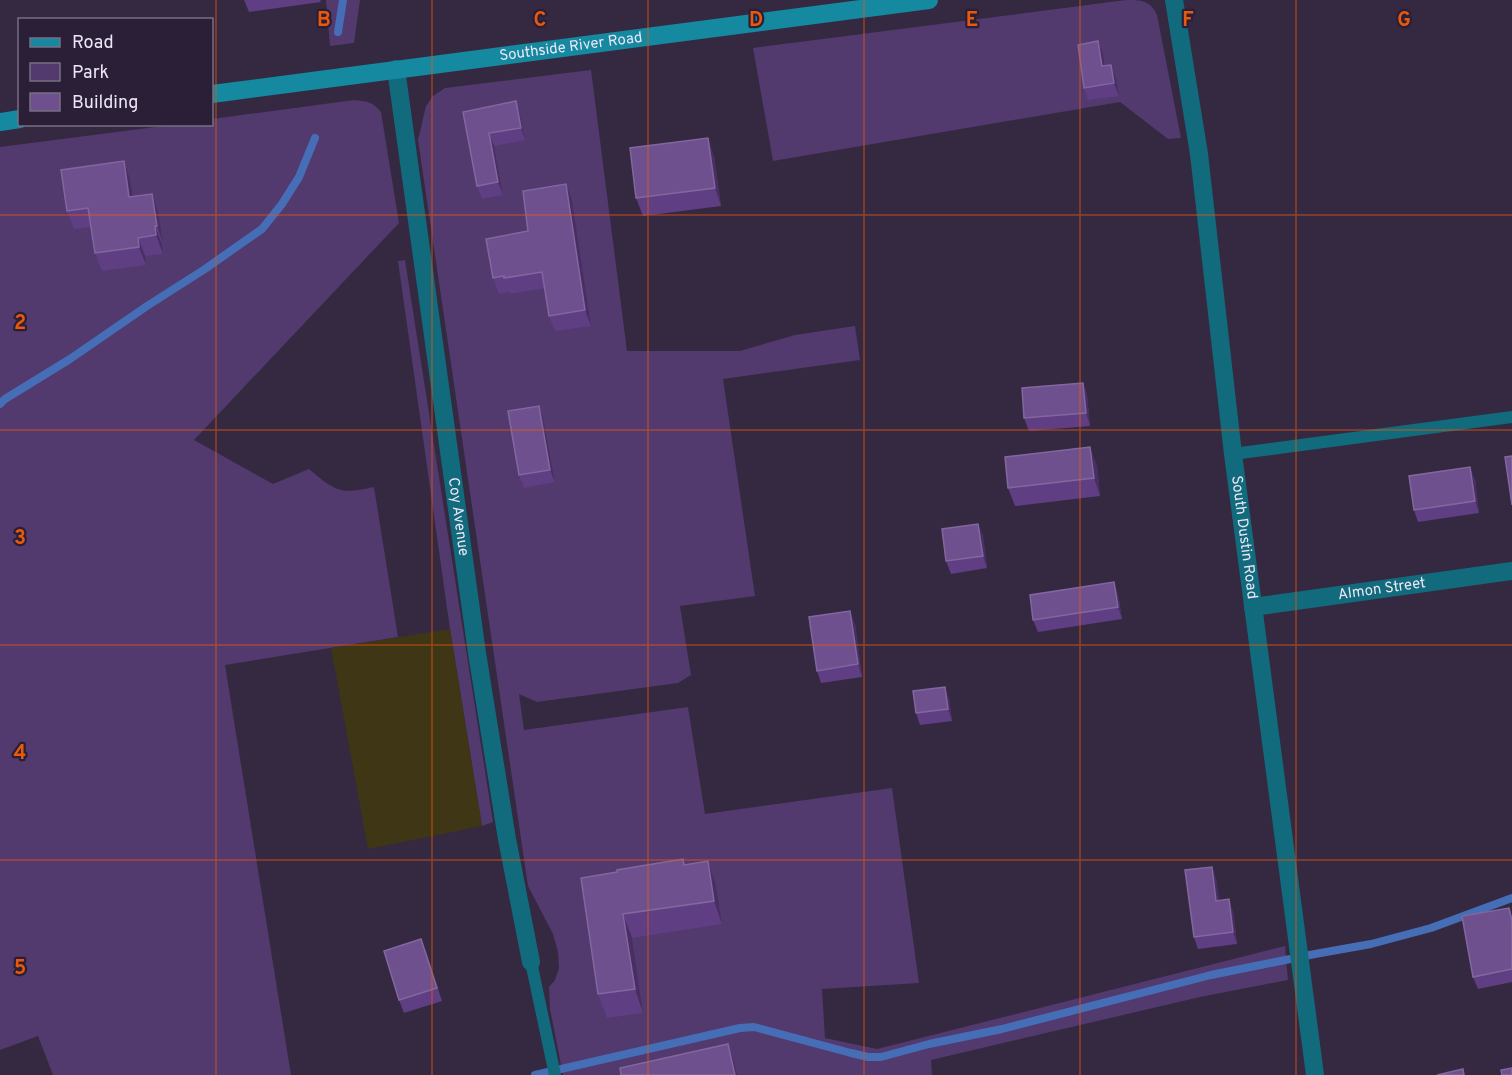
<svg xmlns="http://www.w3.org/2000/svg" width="1512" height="1075" viewBox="0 0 1512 1075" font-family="Overpass,sans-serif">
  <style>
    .green { fill: #52396e }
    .sand { fill: #3e3615 }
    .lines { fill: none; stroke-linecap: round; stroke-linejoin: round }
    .stream { stroke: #466eb6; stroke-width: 8 }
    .lane { stroke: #116b7d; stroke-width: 12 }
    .street { stroke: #116b7d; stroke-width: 18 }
    .secondary { stroke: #1589a0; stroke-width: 18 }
    .wall { fill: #603e83 }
    .shaded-wall { fill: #482e63 }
    .building { fill: #6f508f; stroke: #82679f; stroke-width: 1.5 }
    .grid { fill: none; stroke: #e8590c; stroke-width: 1.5; stroke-opacity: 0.55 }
    .labels { text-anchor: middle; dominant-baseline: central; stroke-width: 4.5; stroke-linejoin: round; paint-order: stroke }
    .street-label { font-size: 15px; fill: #ece6f6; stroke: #2a1f37 }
    .grid-label { font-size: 20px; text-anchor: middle; font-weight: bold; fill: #e8590c; stroke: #2a1f37; stroke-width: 4.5; stroke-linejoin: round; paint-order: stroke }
  </style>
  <rect width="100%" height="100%" fill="#342941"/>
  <!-- green -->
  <g class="green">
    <path d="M326,0h34l-6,43 -24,3z"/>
    <path d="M1126,0c15,0 24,0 31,15l24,123 -13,1 -48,-37 -347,59 -20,-113z"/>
    <path d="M591,70l36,281h113l55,-16 60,-9 5,34 -137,19 32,217 -75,10 11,69 -13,8 -141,19 -18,-8 5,36 164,-23 17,107 187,-26 27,195 -97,6 3,49 52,11 408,-103 3,34 -88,17 -269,63 1,15h-369l-13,-66 -1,-22 6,-7 4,-12 -1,-16 -5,-18 -25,-48 -110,-746 8,-34 7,-10 12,-8z"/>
    <path d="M354,100c13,1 19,2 27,12l18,111 -205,217 79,44 36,-15c26,22 31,26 65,18l24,150 -173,28 66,410h-238l-15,-39 -38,14v-903l171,-22 41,-1v-5z"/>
    <path d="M405,260l88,562 -11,4 -32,-197 -52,-368z"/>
  </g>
  <!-- sand -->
  <path class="sand" d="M450,629l32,197 -114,23 -37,-201z"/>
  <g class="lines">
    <!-- stream -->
    <g class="stream">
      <path d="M338,32l5,-32"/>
      <path d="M0,404l5,-5 65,-40 77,-53 58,-37 57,-40 20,-25 17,-27 16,-39"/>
      <path d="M535,1075l205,-47 14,-1 97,26 17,4h13l48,-13 73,-15 209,-54 104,-21 56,-10 60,-16 81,-30"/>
    </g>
    <!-- lane -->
    <g class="lane">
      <path d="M1233,454l279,-37"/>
      <path d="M531,962l24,113"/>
    </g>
    <!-- street -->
    <g class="street">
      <path id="s1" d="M1174,0l25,154 34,300 82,621"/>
      <path id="s2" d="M396,69l81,584 30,186 24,123"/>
      <path id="s3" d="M1253,607l259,-36"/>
    </g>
    <!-- secondary -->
    <g class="secondary">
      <path id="s4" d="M212,94l717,-94"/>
      <path d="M0,122l20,-3"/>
    </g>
  </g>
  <!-- wall -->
  <g class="wall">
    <path d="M244,0h76l1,2 -72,10z"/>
    <path d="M1103,54l2,12 11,12 3,18 -31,4 -4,-12z"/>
    <path d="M463,112l57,2 5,26 -31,6 9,49 -21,4 -5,-13z"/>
    <path d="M714,156l7,50 -78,10 -7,-18z"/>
    <path d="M124,161l6,18 3,18 25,15 5,32h-1l1,10 -18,2 1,9 -44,6 -7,-18 -4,-26 -17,2 -7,-18z"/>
    <path d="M572,200l19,126 -36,5 -6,-15 -4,-28 -35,6 -1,-2 -10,2 -6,-16 35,-47z"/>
    <path d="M1083,383l4,12 3,31 -61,5 -5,-13z"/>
    <path d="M543,418l12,64 -31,6 -5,-13z"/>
    <path d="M1097,465l3,31 -85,10 -7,-18z"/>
    <path d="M1475,479l4,34 -61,9 -4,-12z"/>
    <path d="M978,524l5,12 4,32 -36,6 -5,-13z"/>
    <path d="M1118,594l4,25 -84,13 -5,-12z"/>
    <path d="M855,624l7,53 -41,6 -4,-12z"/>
    <path d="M949,699l3,22 -32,4 -4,-12z"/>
    <path d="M683,859l2,6 23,-4 8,24 6,39 -90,14 11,75 -36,5 -9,-24 19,-122z"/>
    <path d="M1212,867l4,12 3,21 14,11 4,33 -39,5 -4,-12z"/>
    <path d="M1512,915v67l-34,7 -5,-12z"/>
    <path d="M426,952l16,49 -38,12 -5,-13z"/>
  </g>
  <!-- shaded-wall -->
  <g class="shaded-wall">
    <path d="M1098,41l5,13 4,25 -5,-13z"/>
    <path d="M1111,65l5,13 3,18 -5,-13z"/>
    <path d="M516,101l4,13 5,26 -4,-12z"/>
    <path d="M489,133l5,13 9,49 -5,-13z"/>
    <path d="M708,138l6,18 7,50 -6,-18z"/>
    <path d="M124,161l6,18 6,36 -7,-18z"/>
    <path d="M566,184l6,16 19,126 -6,-16z"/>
    <path d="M152,194l6,18 5,32 -6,-18z"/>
    <path d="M155,226l7,18 1,10 -7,-19z"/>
    <path d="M138,238l7,18 1,9 -7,-18z"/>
    <path d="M1083,383l4,12 3,31 -4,-13z"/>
    <path d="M539,406l4,12 12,64 -5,-12z"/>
    <path d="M1090,447l7,18 3,31 -6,-18z"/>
    <path d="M1470,467l5,12 4,34 -4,-12z"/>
    <path d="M978,524l5,12 4,32 -4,-12z"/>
    <path d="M1114,582l4,12 4,25 -4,-12z"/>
    <path d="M850,611l5,13 7,53 -4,-13z"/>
    <path d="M945,687l4,12 3,22 -4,-12z"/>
    <path d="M708,861l8,24 6,39 -8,-23z"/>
    <path d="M1212,867l4,12 5,34 -5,-12z"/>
    <path d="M1229,899l4,12 4,33 -4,-12z"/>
    <path d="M623,914l9,24 11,75 -8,-24z"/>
    <path d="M728,1044l6,18 3,13h-2z"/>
  </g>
  <!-- building -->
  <g class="building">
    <path d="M1098,41l4,25 9,-1 3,18 -30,5 -6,-43z"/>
    <path d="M516,101l5,27 -32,5 9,49 -21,4 -14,-74z"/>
    <path d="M708,138l7,50 -79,10 -6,-50z"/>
    <path d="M124,161l5,36 23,-3 5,32h-2l1,9 -18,3 1,9 -44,6 -7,-45 -21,3 -6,-41z"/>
    <path d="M566,184l19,126 -36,6 -7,-44 -38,6v-2l-11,2 -7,-39 42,-8 -5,-40z"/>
    <path d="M1083,383l3,30 -62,5 -2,-30z"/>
    <path d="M539,406l11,64 -31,5 -11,-64z"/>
    <path d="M1090,447l4,31 -86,10 -3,-31z"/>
    <path d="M1512,456v49l-7,-48z"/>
    <path d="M1470,467l5,34 -61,9 -5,-34z"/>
    <path d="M978,524l5,32 -37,5 -4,-32z"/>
    <path d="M1114,582l4,25 -85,13 -3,-25z"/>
    <path d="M850,611l8,53 -41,7 -8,-54z"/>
    <path d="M945,687l3,22 -32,4 -3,-22z"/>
    <path d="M683,859l1,6 24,-4 6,40 -91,13 12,75 -37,5 -17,-116 36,-6v-2z"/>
    <path d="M1212,867l4,34 13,-2 4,33 -39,5 -9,-67z"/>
    <path d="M1509,908l3,13v48l-39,8 -11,-61z"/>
    <path d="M421,939l16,49 -38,12 -15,-49z"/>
    <path d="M728,1044l7,31h-114l-1,-7z"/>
    <path d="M1512,1068v7h-10l-1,-5z"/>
    <path d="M1463,1069l1,6h-27z"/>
  </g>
  <!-- grid -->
  <path class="grid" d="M216,0v1075M432,0v1075M648,0v1075M864,0v1075M1080,0v1075M1296,0v1075M0,215h1512M0,430h1512M0,645h1512M0,860h1512"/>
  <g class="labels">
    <!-- street labels -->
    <g class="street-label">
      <text stroke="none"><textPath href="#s4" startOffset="362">Southside River Road</textPath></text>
      <text stroke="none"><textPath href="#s2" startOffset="452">Coy Avenue</textPath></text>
      <text stroke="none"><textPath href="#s1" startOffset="542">South Dustin Road</textPath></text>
      <text stroke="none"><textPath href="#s3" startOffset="130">Almon Street</textPath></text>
    </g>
  </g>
  <g class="grid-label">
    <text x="324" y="26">B</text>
    <text x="540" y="26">C</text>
    <text x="756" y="26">D</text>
    <text x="972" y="26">E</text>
    <text x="1188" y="26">F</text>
    <text x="1404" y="26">G</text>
    <text x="20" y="329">2</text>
    <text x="20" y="544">3</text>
    <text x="20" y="759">4</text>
    <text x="20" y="974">5</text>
  </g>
  <!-- legend -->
  <rect x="18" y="18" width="195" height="108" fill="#2a1f37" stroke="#786f83" stroke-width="1.5"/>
  <rect x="30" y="38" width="30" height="9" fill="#1589a0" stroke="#786f83" stroke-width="1.5"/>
  <text x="72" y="48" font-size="18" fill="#ece6f6">Road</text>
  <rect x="30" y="63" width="30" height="18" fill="#52396e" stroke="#786f83" stroke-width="1.5"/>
  <text x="72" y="78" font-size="18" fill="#ece6f6">Park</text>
  <rect x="30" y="93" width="30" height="18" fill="#6f508f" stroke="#786f83" stroke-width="1.5"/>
  <text x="72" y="108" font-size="18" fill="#ece6f6">Building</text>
</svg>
